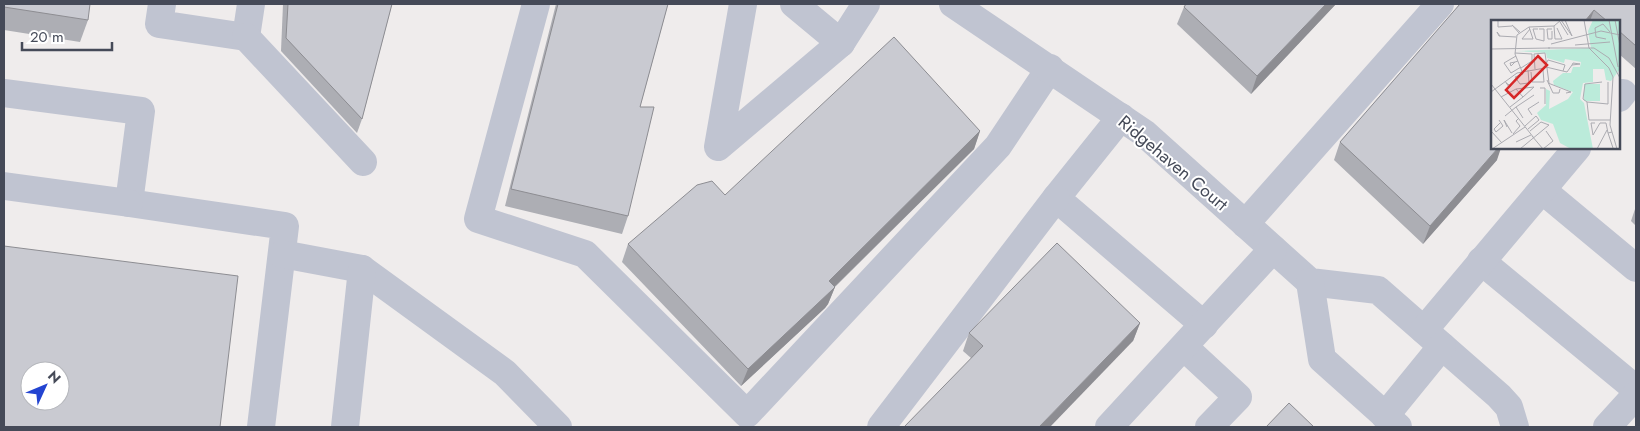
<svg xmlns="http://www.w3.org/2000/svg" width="1640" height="431" viewBox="0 0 1640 431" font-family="Jost,sans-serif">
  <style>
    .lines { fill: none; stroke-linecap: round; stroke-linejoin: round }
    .minor { stroke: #c0c4d1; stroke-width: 28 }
    .wall { fill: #adaeb4 }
    .shaded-wall { fill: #8d8d92 }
    .building { fill: #c9cad1; stroke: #8d8d92; fill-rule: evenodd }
    .labels { text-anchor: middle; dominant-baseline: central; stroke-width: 4; stroke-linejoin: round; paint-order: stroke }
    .street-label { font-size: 18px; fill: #454a58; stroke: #fff }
    .inset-road { fill: none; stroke: #ababb1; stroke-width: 1 }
    .view { fill: #d62828; fill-opacity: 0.15; stroke: #d62828; stroke-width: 2.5 }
    .inset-edge { fill: none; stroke: #454a58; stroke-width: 2.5 }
  </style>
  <rect width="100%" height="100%" fill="#efecec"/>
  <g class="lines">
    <!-- minor -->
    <g class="minor">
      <path d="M162,4l-3,20 87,13 5,-33"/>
      <path d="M536,4l-58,215 107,35 162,160 251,-268 52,-78"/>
      <path d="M743,4l-25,143 123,-104"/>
      <path d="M794,4l47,39 25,-39"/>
      <path d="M953,4l191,129 166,149 68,8 121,106 10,11 6,20"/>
      <path d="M246,37l117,125"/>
      <path d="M4,93l137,18 -12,92 156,23 -24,201"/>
      <path d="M1619,98l4,-5"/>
      <path d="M1121,117l-65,81 148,127"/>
      <path d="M4,186l125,17"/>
      <path d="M1542,190l94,78"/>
      <path d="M1245,224l195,-220"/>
      <path d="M282,254l80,15 143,104 53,54"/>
      <path d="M1481,261l155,128"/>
      <path d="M1310,282l12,77 76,68"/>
      <path d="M1424,330l153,-182"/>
      <path d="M1184,347l54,50 -29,30"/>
      <path d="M1385,416l57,-70"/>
      <path d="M345,427l17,-158"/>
      <path d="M881,427l175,-229"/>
      <path d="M1109,427l164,-178"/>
      <path d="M1607,427l29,-32"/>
    </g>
  </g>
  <!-- wall -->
  <g class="wall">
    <path d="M4,4l84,16 -8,22 -76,-12z"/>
    <path d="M283,4h109l-30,115 -5,14 -76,-82z"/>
    <path d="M556,4h112l-28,103 -12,109 -6,18 -117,-28z"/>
    <path d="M1186,4h150l-85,90 -74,-70 7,-17z"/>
    <path d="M1460,4h176v65l-17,-15v-33h-127l5,139 -74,84 -89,-84 6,-18z"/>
    <path d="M980,131l-6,18 -139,138 -7,17 -3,4 -84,78 -119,-124 6,-18 97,-49z"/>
    <path d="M1636,206v20l-5,-5z"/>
    <path d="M1140,323l-7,18 -162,17 -8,-7 6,-18z"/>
  </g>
  <!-- shaded-wall -->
  <g class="shaded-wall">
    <path d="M1326,4h10l-85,90 6,-18z"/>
    <path d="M1594,10l-4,11h-5z"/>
    <path d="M980,131l-6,18 -150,148 11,-10 -7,17 -3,4 -84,78 7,-17 81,-88z"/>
    <path d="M1498,148h3l-4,12 -74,84 7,-18z"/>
    <path d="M1140,323l-7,18 -83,86h-11z"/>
  </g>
  <!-- building -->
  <g class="building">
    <path d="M4,4h86l-2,16 -84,-13z"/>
    <path d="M288,4h104l-30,115 -76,-81z"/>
    <path d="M558,4h110l-28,103h14l-26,109 -117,-27z"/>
    <path d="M1186,4h140l-69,72 -73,-69z"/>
    <path d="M1460,4h176v42l-17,-15v-10h-12l-13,-11 -9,11h-93v127h6l-68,78 -90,-84z"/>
    <path d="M894,37l86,94 -151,150 6,6 -3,3 -84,79 -120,-125 69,-59 15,-4 13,14z"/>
    <path d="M1057,243l83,80 -101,104h-135l79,-81 -14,-13z"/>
    <path d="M4,246l234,30 -18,151h-216zM30,371h30v30h-30z"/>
    <path d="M1289,403l25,24h-48z"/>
  </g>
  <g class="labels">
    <!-- street labels -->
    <g class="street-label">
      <text transform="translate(1173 163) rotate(40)">Ridgehaven Court</text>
    </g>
  </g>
  <!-- overview -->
  <g transform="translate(1491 20)">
    <rect width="129" height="129" fill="#efecec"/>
    <path d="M102,0h27v49l-9,12 -5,-1 -2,-11h-11v13l-10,1 -3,16 4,4 9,46h-22l-11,-6 -7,-19 -12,-4 -4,-7 9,-8v-16l4,2 -1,18 19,-10 5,-7 -19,-7 -1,-4 10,-8h8l2,-6h7l1,-5 -16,-3 -1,4 -17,-5 -1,-5 -29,-2 74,-3 -3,-17zM93,64h16v17h-16z" fill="#bbebda"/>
    <path class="inset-road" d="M7,0v7l14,-1M70,0l11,16 -7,-16M93,0l5,28 20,20 4,9 -3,48 7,24M118,0l9,47M124,0l5,26M69,2l8,13M63,6l1,13h7l-5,-11M38,7l4,12h-11l8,-10M47,9h-5l3,10 8,2v-12h-5M61,9h-5l1,10h4v-8M28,13l-7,-8 8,7M9,16l-3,-4 2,4 17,1M115,19l-10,-2 -1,-9 8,-4 7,8M60,24l50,-13 19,4M84,25l35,-3M57,28h46l15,10 11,20M0,29l59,-1M24,33l17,1v7l-11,7M25,36l-12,7 7,10 10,-6M24,42l-4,4 -1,-3 5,-1 3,-1M55,44l2,-4 17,5 -2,6M55,47l21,5 5,-7 8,-1 -7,-1 -1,2M44,49l-1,-15 11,-1 4,30M0,50v-21M37,50l1,13 -9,1 -5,-7 8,-3 -8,-20 2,-19 12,-8 25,-1 7,-6M40,52l1,10h12l-1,-12M56,60l6,13h6l1,-4M14,61l4,6 2,-1 -5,-3M111,62l-17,2 -2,15 4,3 2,18h21M57,63l23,9 -5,1M0,64l43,54M49,68h5v16M25,69l18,-2 -11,10M0,72l26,-19 28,-5M10,77l15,-8 7,8 -13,10M96,82l21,2v-22M25,87l18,-12M41,95l-4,-6 11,-7M14,96l11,-9 7,11M8,100l4,6 -7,6 -2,-3 6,-6M104,103h-4l2,12 7,-12h6l2,10 4,-1M34,106l11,-10 3,4 -11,9M16,107l-3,-7 8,13M0,111l11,12M117,113l5,15M22,114l7,-8 -4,-5 3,-3M41,116l11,13M25,122l15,-7M1,129l33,-22M29,129l29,-24 -8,-3 -11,9M52,129l10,-8 -7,-10M106,129l10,-19"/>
    <path class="view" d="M47,36l9,9 -33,33 -8,-8z"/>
    <rect width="129" height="129" class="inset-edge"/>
  </g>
  <!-- border -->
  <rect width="1640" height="431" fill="none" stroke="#454a58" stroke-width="10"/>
  <!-- north arrow -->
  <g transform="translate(45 386) rotate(46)"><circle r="24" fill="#ffffff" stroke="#b5b7bc"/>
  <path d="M0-4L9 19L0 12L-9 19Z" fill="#2344d1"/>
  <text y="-8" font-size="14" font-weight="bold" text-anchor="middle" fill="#454a58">N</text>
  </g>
  <!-- scale -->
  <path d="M22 42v8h90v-8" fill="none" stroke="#454a58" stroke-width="2.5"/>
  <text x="30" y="42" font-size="15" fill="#454a58" stroke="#ffffff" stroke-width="4" paint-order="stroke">20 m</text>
</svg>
